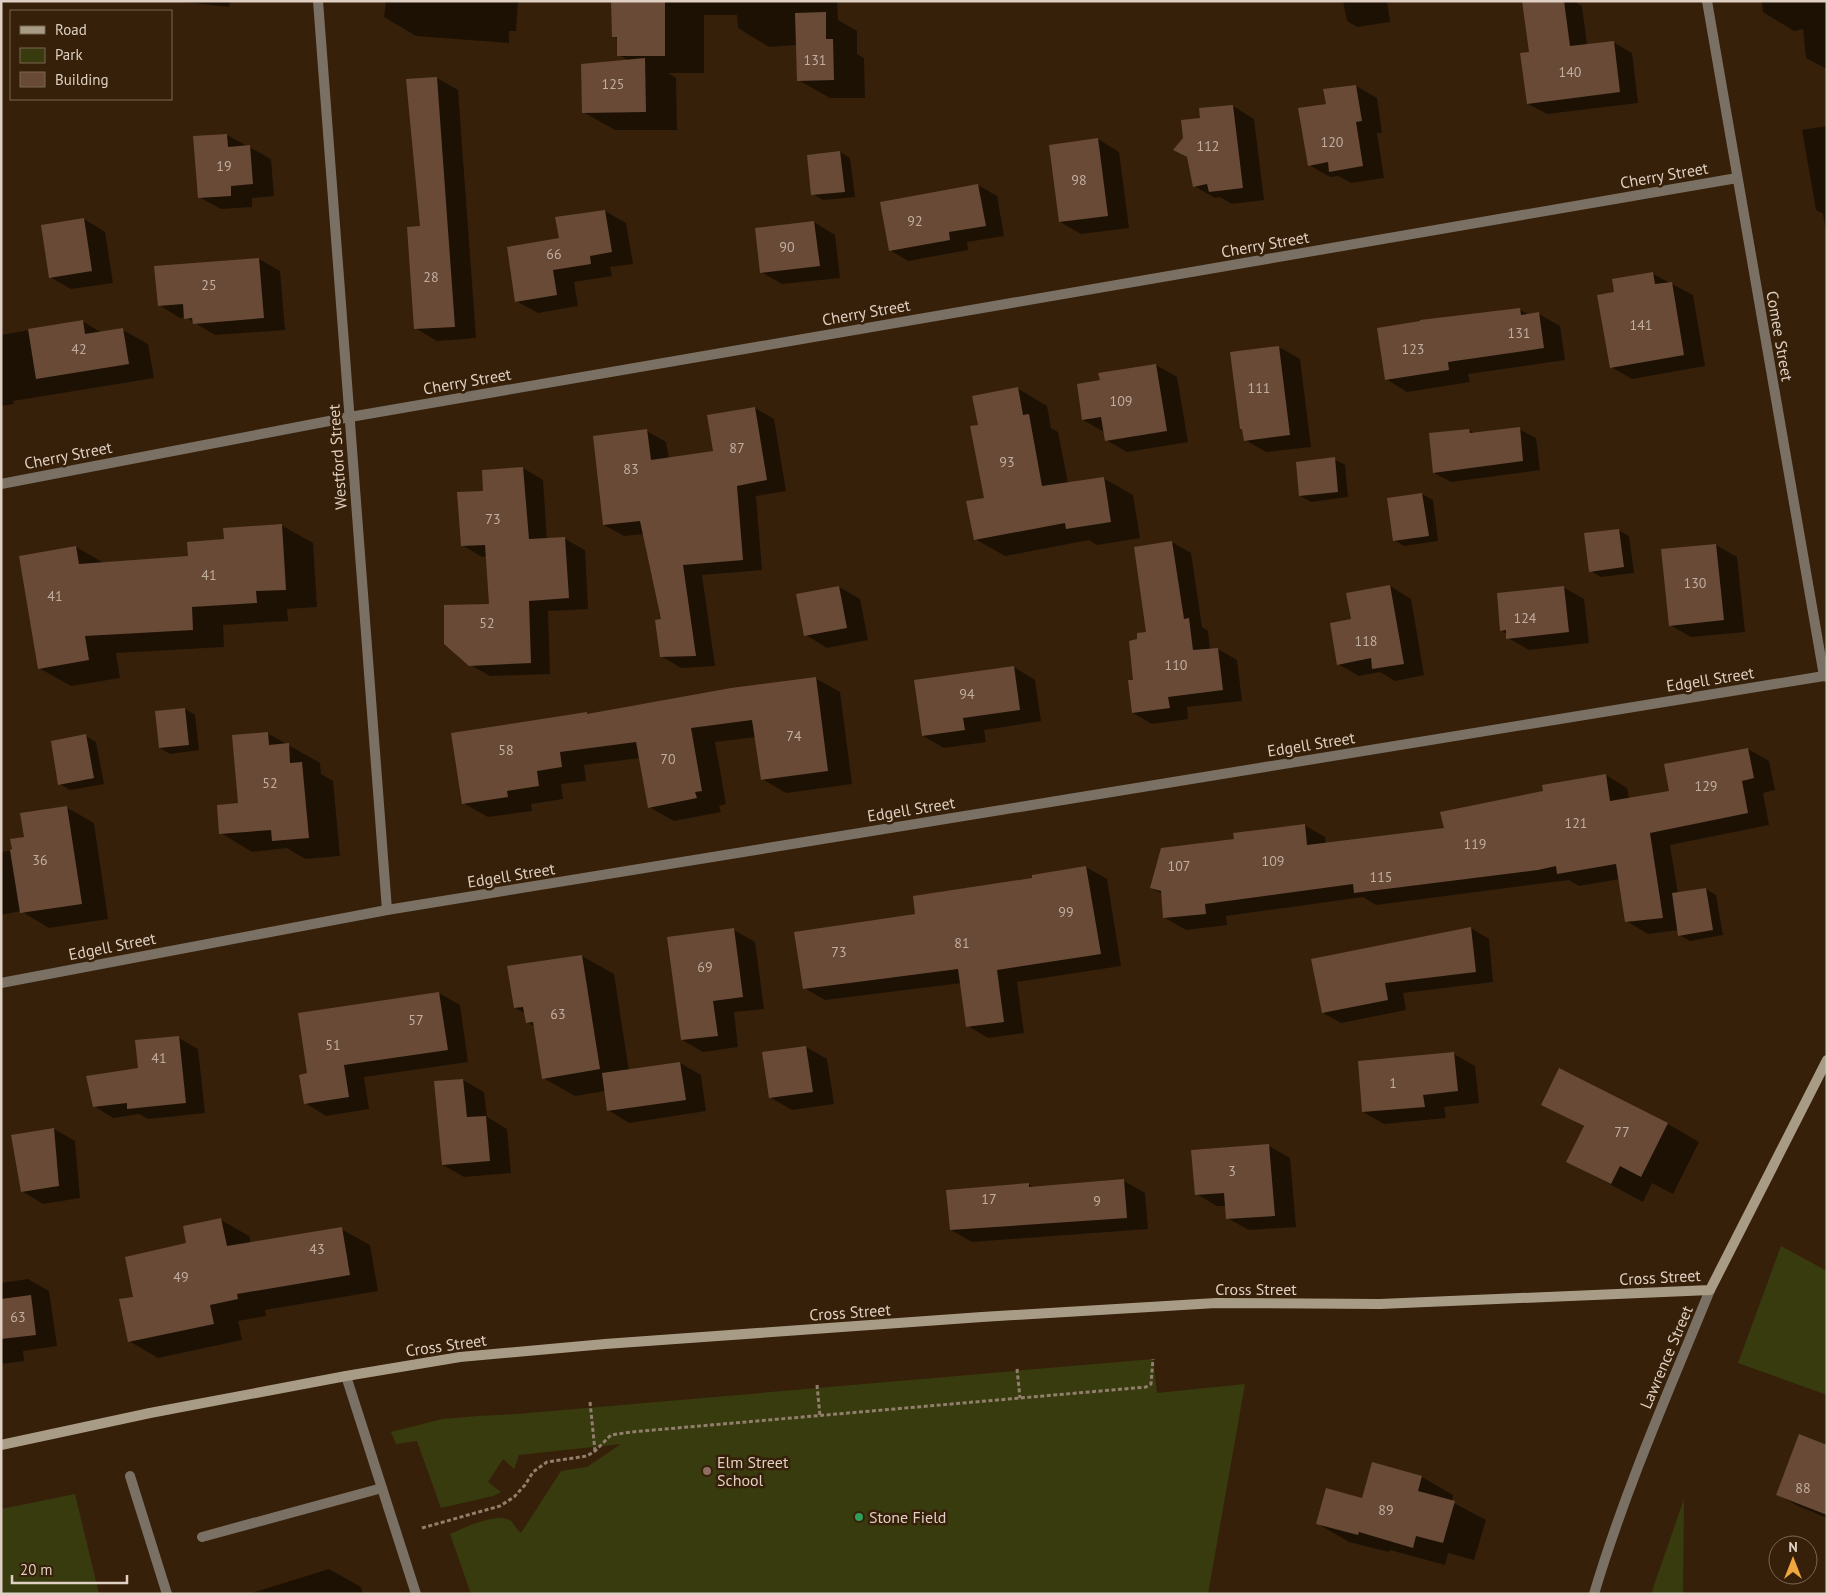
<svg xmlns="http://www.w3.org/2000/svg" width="1828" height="1595" viewBox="0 0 1828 1595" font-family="'PT Sans',sans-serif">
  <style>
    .green { fill: #373b0e }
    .shadow { fill: #0007 }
    .building { fill: #684a37 }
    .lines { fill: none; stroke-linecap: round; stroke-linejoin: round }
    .path { stroke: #917e6c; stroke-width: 3; stroke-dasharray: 4 2.5; stroke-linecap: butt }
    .lane { stroke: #7a7164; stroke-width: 10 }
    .street { stroke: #7a7164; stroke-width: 10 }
    .secondary { stroke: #a99c87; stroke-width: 10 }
    .education-dot { fill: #8d6e63; stroke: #372009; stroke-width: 2 }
    .leisure-dot { fill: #2e9e5b; stroke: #372009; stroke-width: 2 }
    .labels { text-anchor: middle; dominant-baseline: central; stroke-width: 5; stroke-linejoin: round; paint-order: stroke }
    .number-label { font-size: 14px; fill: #c1aea0 }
    .street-label { font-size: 16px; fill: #dfd0c3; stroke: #372009 }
    .poi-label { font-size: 16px; fill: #dfd0c3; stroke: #372009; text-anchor: start }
  </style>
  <rect width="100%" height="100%" fill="#372009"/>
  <!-- green -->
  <g class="green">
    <path d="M1781,1246l46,25v124l-89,-32z"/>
    <path d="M1153,1359l4,34 88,-9 -37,210h-672l-1,-2 -3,2h-61l-21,-60c14,-6 47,-23 61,-13 3,3 6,9 10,12l40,-62 26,-4 34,-23 -102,11 -5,14 -11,-10 -15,23 13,10 -8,4 -52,12 -24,-67 -21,3 -5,-12 51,-13 36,-3 39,-2z"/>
    <path d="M75,1494l24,100h-98v-85z"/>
    <path d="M1684,1499l-1,95h-32z"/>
  </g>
  <!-- shadow -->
  <g class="shadow">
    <path d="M176,1h54l-1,6z"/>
    <path d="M386,1h132l-2,30h-7v12l-93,-7 -32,-19z"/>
    <path d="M613,1h224l1,19 19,11v23l7,4 1,40h-35l-32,-18 -1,-35 -28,2 -31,-19 -1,-13h-33v58h-36l8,5 1,52h-62l-32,-18 46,-51 -10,-6v-16l-6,-3z"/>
    <path d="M1343,1h44l3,21 -33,5 -10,-6z"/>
    <path d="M1524,1h49l9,5 5,39 26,-3 19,11 6,50 -91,11 -19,-10 2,-51z"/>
    <path d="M1762,1h65v68l-21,-11 -3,-29 -9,2 -31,-19z"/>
    <path d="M437,78l21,12 18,248 -39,3 -22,-13 7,-101 -15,-146z"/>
    <path d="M1356,86l21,12 5,35h-5l7,45 -33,5 -13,-7 -8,1 -21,-12 18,-60z"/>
    <path d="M1233,106l21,13 10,81 -32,4 -12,-7 -5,1 -21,-12 -6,-28 -14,-8 28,-31z"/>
    <path d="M1827,126v110l-4,-22 -7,-4 -14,-80z"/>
    <path d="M227,135l44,24 3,37 -22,2v9l-31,2 -22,-12z"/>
    <path d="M1098,139l21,13 10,76 -48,6 -21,-12z"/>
    <path d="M840,152l10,6 5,39 -32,3 -10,-6z"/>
    <path d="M978,185l19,11 7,40 -37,6 1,8 -60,11 -18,-11z"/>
    <path d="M605,211l21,12 7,41 -23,3 2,9 -38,6 4,24 -40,7 -22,-12 44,-62z"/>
    <path d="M84,219l21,13 8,51 -42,6 -21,-12z"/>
    <path d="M814,222l21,13 5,43 -58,6 -21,-12z"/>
    <path d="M259,259l21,12 5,59 -70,5 -30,-18 -5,1 -21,-13z"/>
    <path d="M1653,274l40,21 12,71 -73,13 -21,-12 4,-74z"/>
    <path d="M1520,310l10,5 9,-1 21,12 5,34 -97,14 2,8 -63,10 -21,-13z"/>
    <path d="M82,321l20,12 21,-3 25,14 6,34 -141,23 1,3 -13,2v-71z"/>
    <path d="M1279,347l21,12 11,88 -45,5 -21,-12 -1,-10z"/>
    <path d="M1156,365l21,12 11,65 -61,10 -21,-12 -2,-8 -21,-12 18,-39z"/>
    <path d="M1017,388l30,18 4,22 7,4 10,51 35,-5 30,17 7,43 -43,7 -8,-5 -84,16 -30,-17 10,-40 -6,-73z"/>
    <path d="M755,408l19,11 12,72 -30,5 6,74 -60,5 13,91 -34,2 -20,-12 1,-36 -18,-86 -20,2 -20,-11 43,-94 19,11 3,17 46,-7z"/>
    <path d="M1519,429l17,9 4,32 -89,12 -17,-9 35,-43 7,4z"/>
    <path d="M1334,459l11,6 3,32 -37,5 -11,-6z"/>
    <path d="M523,468l20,12 4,60 18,-1 20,11 3,59 -40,2 2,63 -60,2 -20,-11 21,-60 -4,-49 -5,1 -20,-12 22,-53z"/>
    <path d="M1422,494l11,6 5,41 -34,5 -10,-6z"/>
    <path d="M281,525l32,18 4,64 -30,2 1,12 -65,4 1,22 -108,6 4,25 -49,8 -32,-18 37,-121 28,16 85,-6 36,-17z"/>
    <path d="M1618,530l11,6 5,37 -33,4 -10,-6z"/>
    <path d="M1172,542l19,11 11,74 6,4 2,19 8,-1 19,11 5,41 -55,6 1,12 -36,5 -19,-11 6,-73 9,-7z"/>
    <path d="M1716,545l21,12 8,75 -54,5 -21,-12z"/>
    <path d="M1390,586l21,13 13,76 -29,6 -15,-9 -21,4 -21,-12 15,-44z"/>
    <path d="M839,587l21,12 8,41 -41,8 -21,-13z"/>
    <path d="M1563,587l21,12 5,44 -60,7 -21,-12 -1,-4 -6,-4z"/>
    <path d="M1014,667l21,13 6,41 -57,9 2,12 -42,6 -21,-12z"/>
    <path d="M815,678l25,14 12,92 -66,9 -24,-14 -6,-42 -41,5 11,62 -7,2 2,6 -47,9 -25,-14 -9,-49 -56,7 2,16 -25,3 2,15 -32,5 1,7 -44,6 -25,-14 123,-90 4,2z"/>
    <path d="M185,709l10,6 4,35 -29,4 -10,-6z"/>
    <path d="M267,733l53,30 1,11 12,7 7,75 -35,3 -18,-11 -35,4 -31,-19 18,-28z"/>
    <path d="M86,736l10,6 8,42 -34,6 -10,-6z"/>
    <path d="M1748,749l21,12 6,29 -12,3 6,32 -99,20 8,49 28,-5 10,6 7,40 -33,6 -11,-6v-5l-31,4 -22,-13 -6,-42 -41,7 -10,-6 -193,25 -13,-8 -137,19 1,9 -41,5 -21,-12 -3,-24 -11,-6 84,-48 69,-15 21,12 1,7 119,-15 99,-37 62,-17 21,13 2,11 42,-7 -5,-27z"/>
    <path d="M66,807l28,16 14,96 -59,9 -28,-17 -20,4v-63l13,-2 11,-12z"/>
    <path d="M1086,867l21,12 14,87 -104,16 7,51 -36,5 -20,-12 -6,-43 -137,17 -21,-12 230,-109z"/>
    <path d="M1471,928l18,11 4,43 -90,11 3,17 -65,13 -18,-10z"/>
    <path d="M734,930l21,12 9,67 -30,3 4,35 -35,5 -21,-12z"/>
    <path d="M582,956l32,18 15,97 51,-8 21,12 5,36 -77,12 -21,-13 -3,-19 -30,5 -32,-18 -8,-51 -8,-5 -2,-9 -10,-5z"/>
    <path d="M439,993l21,12 8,57 -104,15 5,32 -43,7 -21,-13 4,-29z"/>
    <path d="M179,1038l19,11 7,64 -57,6 -9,-5 -26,4 -19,-12z"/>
    <path d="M806,1047l21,12 7,45 -42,6 -21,-12z"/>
    <path d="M1454,1054l21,12 4,37 -35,4 2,11 -62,6 -21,-12z"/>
    <path d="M1559,1070l109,54 31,18 -26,52 -21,-11 -9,19 -75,-40 16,-35 -41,-23z"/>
    <path d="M463,1080l21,12 3,25 20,12 4,44 -47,4 -21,-12z"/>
    <path d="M54,1129l21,12 5,57 -37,6 -21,-13 -9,-55z"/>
    <path d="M1269,1146l21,12 6,69 -47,3 -22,-12 -1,-12h-9l-21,-12z"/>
    <path d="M1124,1181l21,12 3,36 -176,13 -21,-12 78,-46 5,4z"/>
    <path d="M221,1220l28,16 2,8 90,-15 29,16 8,46 -113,19 1,6 -28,5 4,19 -84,18 -29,-17 6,-43 53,-54z"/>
    <path d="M28,1279l21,12 8,55 -34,5 1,10 -23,3v-81z"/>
    <path d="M1827,1446v72l-29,-12 -21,-12z"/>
    <path d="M1372,1463l50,14 31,18 -1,7 34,18 -12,40 -26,-7 -3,12 -55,-15 -1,2 -40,-10 -31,-18 44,-25z"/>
    <path d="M329,1569l32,18 2,7h-115z"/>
  </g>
  <!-- building -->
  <g class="building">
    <path d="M611,1h54v55h-48v-19h-5z"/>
    <path d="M1522,1h42l6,45 44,-5 6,51 -93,12 -7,-51 9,-1z"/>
    <path d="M826,12v27h7l1,41 -37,1 -2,-68z"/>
    <path d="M645,58l1,54 -64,1 -1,-49z"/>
    <path d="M437,77l18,250 -41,2 -7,-102 13,-1 -14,-147z"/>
    <path d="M1356,85l6,36 -6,1 7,44 -34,6 -1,-10 -20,4 -10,-58 28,-4 -3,-15z"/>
    <path d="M1233,105l10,83 -34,4 -2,-8 -14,3 -6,-30 -14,-7 10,-12 -2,-18 19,-2 -1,-10z"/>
    <path d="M227,134l1,13 22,-2 3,39 -22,2v10l-33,2 -5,-62z"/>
    <path d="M1098,138l10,78 -49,6 -10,-77z"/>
    <path d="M840,151l5,41 -34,3 -4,-40z"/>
    <path d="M978,184l8,42 -37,6 1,8 -61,11 -9,-49z"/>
    <path d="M605,210l7,42 -22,4 1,8 -38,6 4,25 -42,7 -8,-55 52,-9 -4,-21z"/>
    <path d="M84,218l8,53 -43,7 -8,-53z"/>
    <path d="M814,221l6,45 -60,7 -5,-45z"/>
    <path d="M259,258l5,60 -71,6 -1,-6 -8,1 -1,-15 -25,2 -4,-40z"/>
    <path d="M1653,272l2,12 17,-2 12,73 -74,13 -13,-73 17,-3 -2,-13z"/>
    <path d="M1520,308l1,7 18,-3 5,36 -96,14 1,8 -64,10 -8,-52 43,-7v-1z"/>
    <path d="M83,320l2,14 38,-6 6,36 -93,15 -8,-50z"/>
    <path d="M1279,346l11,89 -46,6 -2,-12h-2l-10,-77z"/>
    <path d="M1156,364l11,67 -62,10 -4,-24 -19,3 -5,-36 23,-4 -2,-7z"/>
    <path d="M1018,387l5,28 6,-1 13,72 62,-9 7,45 -45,7 -1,-6 -91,17 -8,-39 18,-3 -14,-72 8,-1 -6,-29z"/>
    <path d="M755,407l12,73 -30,6 6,74 -60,5 13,91 -36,1 -5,-37 6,-1 -21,-98 -37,4 -10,-89 54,-7 4,31 62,-9 -6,-36z"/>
    <path d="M1520,427l3,34 -90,12 -4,-40 40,-4 1,4z"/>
    <path d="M1335,457l3,35 -39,4 -3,-34z"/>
    <path d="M523,467l6,72 36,-2 4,61 -40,3 2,62 -62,3 -25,-22v-39l45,-1 -4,-59 -24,1 -4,-54 26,-1 -1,-21z"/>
    <path d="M1422,493l7,43 -36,5 -6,-43z"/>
    <path d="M282,524l4,66 -30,1 1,12 -65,4 1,23 -108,6 4,24 -51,9 -19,-113 57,-10 3,18 109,-8 -1,-14 37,-3 -1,-11z"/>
    <path d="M1619,529l5,38 -35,5 -5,-39z"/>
    <path d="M1172,541l12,78 5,-1 4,32 25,-2 5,42 -55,7 2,11 -38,5 -4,-33h5l-4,-39 8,-2v-6l9,-1 -12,-85z"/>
    <path d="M1716,544l8,76 -55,6 -8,-77z"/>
    <path d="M1390,585l14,79 -32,5 -1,-11 -34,7 -7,-42 21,-4 -5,-26z"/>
    <path d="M839,586l8,42 -43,8 -8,-42z"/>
    <path d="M1564,586l5,46 -63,7v-9l-6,1 -3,-38z"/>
    <path d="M1014,666l6,44 -57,8 2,12 -43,6 -8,-56z"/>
    <path d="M816,677l12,94 -67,9 -9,-60 -61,8 11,63 -7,1 2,6 -49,10 -12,-66 -76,10 2,15 -25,4 2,15 -32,5 1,6 -46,7 -11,-71 136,-21v2l144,-26z"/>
    <path d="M185,708l4,37 -30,3 -4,-37z"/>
    <path d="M268,732l1,13 20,-2 1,20 12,-1 7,76 -37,3 -1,-11 -52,4 -2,-29 21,-2 -6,-68z"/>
    <path d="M86,734l8,44 -36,7 -7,-44z"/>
    <path d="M1748,748l6,30 -12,3 6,32 -98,20 13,85 -38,4 -9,-58 -59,10 -1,-8 -18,4 -184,23 -1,-9 -148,20 1,10 -43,4 -2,-27 -11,-3 11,-40 73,-9 -1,-6 72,-9 2,21 137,-17 -4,-16 103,-21 -1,-6 64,-11 4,27 59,-10 -5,-27z"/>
    <path d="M67,806l15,98 -62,9 -10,-63 2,-1 -2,-10 14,-2 -4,-24z"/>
    <path d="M1086,866l15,88 -104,16 7,52 -38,5 -8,-58 -155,20 -9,-57 121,-18 -2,-18 119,-18v-3z"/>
    <path d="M1706,888l7,42 -35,6 -6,-43z"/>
    <path d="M1471,927l5,45 -91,11 3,17 -66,13 -11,-54z"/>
    <path d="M734,928l9,69 -30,4 5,35 -37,4 -14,-103z"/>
    <path d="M582,955l18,114 -58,10 -9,-57 -7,1 -3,-16 -9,1 -7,-42z"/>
    <path d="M439,992l9,58 -104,15 5,32 -45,7 -5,-29 8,-2 -9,-60z"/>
    <path d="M179,1036l7,67 -59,6v-6l-34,4 -7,-31 52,-8 -3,-28z"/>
    <path d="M806,1046l7,46 -44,6 -7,-46z"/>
    <path d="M1454,1052l4,39 -35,4 2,12 -63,5 -4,-51z"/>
    <path d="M680,1062l6,38 -79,11 -5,-38z"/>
    <path d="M1559,1068l109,55 -27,54 -21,-11 -9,18 -45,-22 18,-36 -43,-21z"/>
    <path d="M463,1079l4,38 19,-1 4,45 -48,4 -8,-84z"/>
    <path d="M54,1128l5,58 -38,6 -10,-57z"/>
    <path d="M1269,1144l6,72 -49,3 -2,-26 -29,2 -4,-45z"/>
    <path d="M1124,1179l3,39 -177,12 -4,-40 83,-7v4z"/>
    <path d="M221,1218l6,28 115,-19 8,48 -113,19 1,5 -28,6 4,19 -86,18 -9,-43 14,-2 -8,-40 61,-14 -3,-17z"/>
    <path d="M31,1295l5,40 -35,4v-40z"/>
    <path d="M1799,1434l28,11v70l-51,-20z"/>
    <path d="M1372,1462l50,14 -4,15 37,10 -12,42 -27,-7 -3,12 -54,-16 -1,3 -42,-11 10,-36 36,10z"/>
  </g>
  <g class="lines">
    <!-- path -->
    <g class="path">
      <path d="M1017,1369l3,29"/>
      <path d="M817,1385l3,31"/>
      <path d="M590,1402l5,49"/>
      <path d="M422,1528l78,-22 14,-9 11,-12 8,-13 14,-10 40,-6 8,-5 16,-16 20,-3 515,-45 5,-3 2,-25"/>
    </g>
    <!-- lane -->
    <g class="lane">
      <path d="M346,1376l70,218"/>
      <path d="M130,1476l37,118"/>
      <path d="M202,1537l180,-49"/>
    </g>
    <!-- street -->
    <g class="street">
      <path d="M318,1l69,909"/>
      <path d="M1707,1l117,675"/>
      <path d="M1,484l349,-67 1387,-239"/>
      <path d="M1,983l386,-73 1437,-234 3,1"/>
      <path d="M1594,1594c31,-104 75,-204 116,-304"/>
    </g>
    <!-- secondary -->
    <path class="secondary" d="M1,1445l149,-32 196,-37 114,-19 145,-13 377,-27 234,-14 164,1 330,-14 117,-230"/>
  </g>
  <!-- markers -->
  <circle class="education-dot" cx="707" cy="1471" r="5"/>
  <circle class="leisure-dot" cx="859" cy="1517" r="5"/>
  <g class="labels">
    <!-- number labels -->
    <g class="number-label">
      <text x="815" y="60">131</text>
      <text x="1570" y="72">140</text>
      <text x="613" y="84">125</text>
      <text x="1332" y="142">120</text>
      <text x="1208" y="146">112</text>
      <text x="224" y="166">19</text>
      <text x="1079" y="180">98</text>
      <text x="915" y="221">92</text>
      <text x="787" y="247">90</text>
      <text x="554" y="254">66</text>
      <text x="431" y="277">28</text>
      <text x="209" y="285">25</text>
      <text x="1641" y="325">141</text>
      <text x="1519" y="333">131</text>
      <text x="79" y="349">42</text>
      <text x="1413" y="349">123</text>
      <text x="1259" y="388">111</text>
      <text x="1121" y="401">109</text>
      <text x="737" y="448">87</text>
      <text x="1007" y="462">93</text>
      <text x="631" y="469">83</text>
      <text x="493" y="519">73</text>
      <text x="209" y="575">41</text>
      <text x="1695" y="583">130</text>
      <text x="55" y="596">41</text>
      <text x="1525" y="618">124</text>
      <text x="487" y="623">52</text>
      <text x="1366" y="641">118</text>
      <text x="1176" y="665">110</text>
      <text x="967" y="694">94</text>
      <text x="794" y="736">74</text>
      <text x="506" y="750">58</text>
      <text x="668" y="759">70</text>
      <text x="270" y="783">52</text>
      <text x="1706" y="786">129</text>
      <text x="1576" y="823">121</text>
      <text x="1475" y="844">119</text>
      <text x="40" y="860">36</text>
      <text x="1273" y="861">109</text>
      <text x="1179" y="866">107</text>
      <text x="1381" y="877">115</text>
      <text x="1066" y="912">99</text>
      <text x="962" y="943">81</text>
      <text x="839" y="952">73</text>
      <text x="705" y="967">69</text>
      <text x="558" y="1014">63</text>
      <text x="416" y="1020">57</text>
      <text x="333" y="1045">51</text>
      <text x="159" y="1058">41</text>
      <text x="1393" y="1083">1</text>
      <text x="1622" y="1132">77</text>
      <text x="1232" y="1171">3</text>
      <text x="989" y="1199">17</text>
      <text x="1097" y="1201">9</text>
      <text x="317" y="1249">43</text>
      <text x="181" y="1277">49</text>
      <text x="18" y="1317">63</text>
      <text x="1803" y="1488">88</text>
      <text x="1386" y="1510">89</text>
    </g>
    <!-- street labels -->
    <g class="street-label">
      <text transform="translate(1664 175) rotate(-10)">Cherry Street</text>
      <text transform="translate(1265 244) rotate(-10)">Cherry Street</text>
      <text transform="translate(866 312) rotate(-10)">Cherry Street</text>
      <text transform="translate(1780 336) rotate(80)">Comee Street</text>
      <text transform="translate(467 381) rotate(-10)">Cherry Street</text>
      <text transform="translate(68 455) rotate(-11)">Cherry Street</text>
      <text transform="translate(337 457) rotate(-94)">Westford Street</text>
      <text transform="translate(1710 679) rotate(-9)">Edgell Street</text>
      <text transform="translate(1311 744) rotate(-9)">Edgell Street</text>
      <text transform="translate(911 809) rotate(-9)">Edgell Street</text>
      <text transform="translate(511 875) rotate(-9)">Edgell Street</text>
      <text transform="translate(112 946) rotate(-11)">Edgell Street</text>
      <text transform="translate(1660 1277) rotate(-3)">Cross Street</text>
      <text x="1256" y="1289">Cross Street</text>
      <text transform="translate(850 1312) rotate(-4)">Cross Street</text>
      <text transform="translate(446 1345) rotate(-8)">Cross Street</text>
      <text transform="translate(1666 1357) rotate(-67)">Lawrence Street</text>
    </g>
    <!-- poi labels -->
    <g class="poi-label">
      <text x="717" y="1462">Elm Street<tspan x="717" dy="18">School</tspan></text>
      <text x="869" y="1517">Stone Field</text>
    </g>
  </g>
  <!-- border -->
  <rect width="1828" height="1595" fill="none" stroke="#dfd0c3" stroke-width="5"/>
  <!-- legend -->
  <rect x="10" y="10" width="162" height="90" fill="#372009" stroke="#7a6653"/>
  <rect x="20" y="26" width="25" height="8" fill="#a99c87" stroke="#7a6653"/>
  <text x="55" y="35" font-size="15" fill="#dfd0c3">Road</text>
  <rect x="20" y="48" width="25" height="15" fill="#373b0e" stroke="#7a6653"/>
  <text x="55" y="60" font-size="15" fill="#dfd0c3">Park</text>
  <rect x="20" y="72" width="25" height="15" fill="#684a37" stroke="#7a6653"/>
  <text x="55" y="85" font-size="15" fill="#dfd0c3">Building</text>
  <!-- north arrow -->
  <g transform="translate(1793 1560)"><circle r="24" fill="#372009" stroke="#7a6653"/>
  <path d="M0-4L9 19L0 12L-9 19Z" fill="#f0a63f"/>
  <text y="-8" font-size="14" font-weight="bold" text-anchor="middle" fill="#dfd0c3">N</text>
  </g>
  <!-- scale -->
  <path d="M12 1575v8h115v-8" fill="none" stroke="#dfd0c3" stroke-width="2.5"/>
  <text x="20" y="1575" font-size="15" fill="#dfd0c3" stroke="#372009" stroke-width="4" paint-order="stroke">20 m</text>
</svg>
